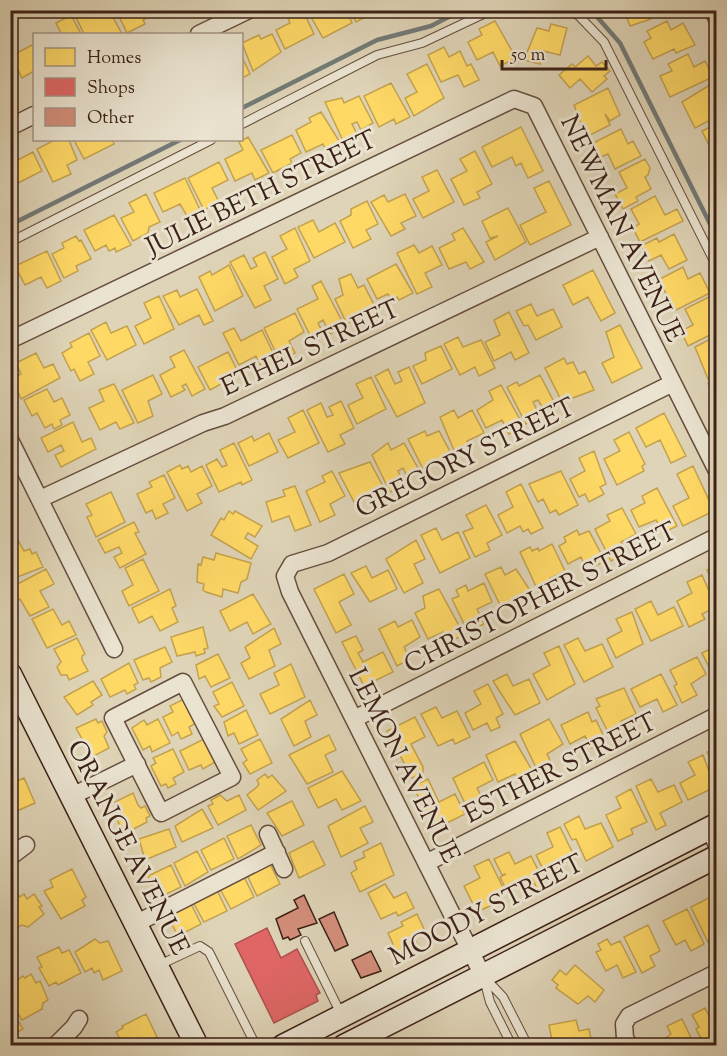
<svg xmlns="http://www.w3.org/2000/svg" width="727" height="1056" font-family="'Sorts Mill Goudy',serif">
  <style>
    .homes { fill: #ffd966; stroke: #c4a24e; stroke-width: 1.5 }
    .shops { fill: #e06666; stroke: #af514e; stroke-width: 1.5 }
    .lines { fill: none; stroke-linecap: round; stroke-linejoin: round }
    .stream { stroke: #737a78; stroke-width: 4.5 }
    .building { fill: #d38e7a; stroke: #3c2117; stroke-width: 1.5 }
    .lane-casing { stroke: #654e3f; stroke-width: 10 }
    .street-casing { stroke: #654e3f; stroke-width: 19 }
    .secondary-casing { stroke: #3c2117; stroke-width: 25 }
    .lane { stroke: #eae3d0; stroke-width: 8 }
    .street { stroke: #eae3d0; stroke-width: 16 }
    .secondary { stroke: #eae3d0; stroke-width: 22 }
    .labels { text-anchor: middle; stroke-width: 6; stroke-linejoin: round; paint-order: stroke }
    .street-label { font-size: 26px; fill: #3c2117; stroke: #eae3d0 }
  </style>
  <rect width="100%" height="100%" fill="#dfd4b7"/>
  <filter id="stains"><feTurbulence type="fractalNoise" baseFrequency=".00333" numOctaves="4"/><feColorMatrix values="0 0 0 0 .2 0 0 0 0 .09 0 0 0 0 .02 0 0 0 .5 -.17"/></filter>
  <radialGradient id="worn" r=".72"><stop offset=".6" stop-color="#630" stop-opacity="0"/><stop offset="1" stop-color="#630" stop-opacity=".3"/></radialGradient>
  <path class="homes" d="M10,10h16l1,2 -17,8z
    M85,10h10l2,6 12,-6 13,24h-38l-9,-19z
    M116,10h36l2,4 -11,6 2,4 -18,9z
    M307,10h39l6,13 -29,15z
    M350,10h29l-23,12z
    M624,10h24l3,9 -21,7z
    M303,11l11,23 -29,15 -9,-19 14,-7 -2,-5z
    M71,15l10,19h-23l3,-1 -5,-10z
    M495,21l21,37 -16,8 -7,-14 -16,8 -9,-18 14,-7 -3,-6z
    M667,21l4,9 12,-7 12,22 -19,8 -2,-4 -21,10 -9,-17 7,-4 -4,-7z
    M551,24l16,4 -7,27 -17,-4 -3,13 -16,-4 13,-32 12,3z
    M272,34l9,18 -28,19 -11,-28 17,-8 2,4z
    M34,44v27l-12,7 -11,-22z
    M444,47l5,10 11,-6 7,15 4,-2 8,16 -15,7 -6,-12 -17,7 -13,-27z
    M688,54l6,13 11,-6 8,16 -43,20 -10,-21 12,-5 -4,-7z
    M588,56l8,10 6,-4 8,9 -6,5 3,3 -15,13 -12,-13 -10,9 -11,-13 13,-11 3,3z
    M242,57l8,17 -8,4z
    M427,64l17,34 -30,18 -9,-18 12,-6 -10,-18z
    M391,83l19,34 -14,7 -2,-5 -15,8 -15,-31z
    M713,83l3,17 -6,3 6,14 -21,11 -13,-26z
    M608,88l12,27 -10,6 -5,-7 5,11 -24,12 -12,-32z
    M359,96l14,27 -12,7 -4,-8 -5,2 7,14 -14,7 -20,-43 17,-4 2,5z
    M321,112l20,32 -15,7 -3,-7 -17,8 -10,-22 15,-8 -2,-4z
    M716,124v35l-14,-28z
    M521,127l22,44 -15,7 -7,-15 -5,3 -4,-9 -20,10 -10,-20z
    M621,129l7,15 5,-3 8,15 -26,13 -7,-15 -12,5 -7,-14z
    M292,135l9,18 -11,6 2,4 -19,10 -12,-23z
    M248,137l21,36 -14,7 -3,-7 -17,8 -10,-22 18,-9 -4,-8z
    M50,140h19l8,20 -10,5 4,9 -18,8 -16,-33 14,-7z
    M74,140h38l2,4 -30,15z
    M475,151l17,33 -15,8 3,6 -16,7 -13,-26 16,-8 -7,-12z
    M33,152l9,19 -28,14 -4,-6v-21l6,-3 2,5z
    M645,159l5,9 -2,7 -3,2 6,12 -15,8 2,4 -15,8 -8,-15 12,-6 -8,-16z
    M219,162l9,18 -16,8 7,14 -15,8 -16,-32z
    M437,170l17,32 -31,16 -10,-19 16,-8 -7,-14z
    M185,178l15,32 -13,6 -7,-12 -17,8 -9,-19z
    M549,181l22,44 -41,20 -10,-20 26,-13 -12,-24z
    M146,194l14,28 -11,5 -1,6 -15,8 -12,-23 13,-6 -5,-9z
    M405,194l11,22 -15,7 4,6 -14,7 -20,-34 13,-7 4,7z
    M655,196l10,19 12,-6 6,12 -43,21 -7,-14 6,-4 -8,-15z
    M367,201l11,23 -12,6 5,9 -18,9 -13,-27 11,-6v-6z
    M508,208l18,34 -31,18 -9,-18 12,-6 -8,2 -8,-17z
    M114,215l17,30 -15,7 -1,-4 -6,3 -3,-6 -11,6 -11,-21z
    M313,220l6,12 16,-9 10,19 -31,16 -16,-31z
    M295,228l15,33 -16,8 4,8 -13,7 -13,-27 15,-8 -7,-13z
    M463,228l21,34 -14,7 -4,-7 -17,7 -10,-21 16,-8 -3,-6z
    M674,234l13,26 -18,9 -8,-14 -12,6 -8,-15 16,-8 2,4z
    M76,236l3,5 2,-1 10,19 -15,7 2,5 -14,7 -12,-24 12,-6 -2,-5z
    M414,245l5,8 13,-7 10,19 -17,8 7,14 -15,7 -20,-41z
    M47,251l14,30 -14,7 -6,-11 -16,8 -10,-19z
    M265,252l13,27 -14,7 7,14 -16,8 -25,-46 14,-7 7,14 6,-3 -4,-8z
    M396,264l17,29 -14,7 -2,-3 -6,3 -3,-6 -11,5 -10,-20z
    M229,265l14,31 -28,15 -16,-34 11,-6 2,4z
    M683,267l5,12 12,-6 10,20 -34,17 -18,-30z
    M593,270l22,43 -14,8 -13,-24 -15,8 -10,-20z
    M10,272l8,15 -8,3z
    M351,274l7,14 6,-3 10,20 -15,7 2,4 -14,8 -12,-25 8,-4 -4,-16z
    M321,281l24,46 -15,7 -7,-14 -5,3 4,8 -11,6 -14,-28 21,-10 -6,-13z
    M197,289l16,32 -9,4 -5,-10 -20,10 -16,-29 14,-6 3,7z
    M159,296l15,33 -30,15 -9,-18 16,-8 -7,-15z
    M711,296l5,11v25l-28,14 -7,-15 12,-6 -8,-16z
    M531,304l6,12 16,-7 9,18 -26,13 -8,-15 -4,1 -8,-15z
    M509,312l20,41 -14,7 -4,-8 -17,9 -9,-19 15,-7 -6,-15z
    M295,313l9,19 -15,9 6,12 -15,8 -16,-33z
    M106,322l5,11 16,-7 9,19 -29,15 -16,-30z
    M620,325l22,43 -30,15 -10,-20 12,-6 -8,-25z
    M234,328l7,13 21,-11 15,31 -15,7 -6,-12 -17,9 -16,-32z
    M89,333l11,23 -12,6 6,12 -14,7 -6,-12 -3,2 -9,-18 10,-6 -2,-4z
    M716,336v38l-8,5 -13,-32z
    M458,337l5,10 18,-7 14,28 -16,8 -4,-9 -15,8 -16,-31z
    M441,346l11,23 -30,15 -9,-18 13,-6 -1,-7z
    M184,350l21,39 -13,7 -6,-12 -4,2 3,4 -14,7 -11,-22 15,-8 -5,-10z
    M228,352l9,18 -10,6 -2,6 -15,8 -12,-23z
    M36,353l8,15 9,-4 7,14 -39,21 -6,-14 3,-2 -3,-6 6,-3 -5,-11z
    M564,358l3,6 6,-2 6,12 6,-3 9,19 -32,12 -17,-34z
    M409,367l16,36 -28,14 -22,-41 13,-7 7,15 7,-3 -4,-9z
    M153,375l9,19 -14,7 5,15 -15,7 -16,-33z
    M540,375l14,27 -11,6 -5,-8 -5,2 7,15 -14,7 -19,-37 10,-5 2,4z
    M371,377l15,32 -29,15 -9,-19 15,-7 -7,-14z
    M716,379v19l-8,-15z
    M114,384l20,39 -14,6 -4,-7 -16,8 -11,-22 15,-7 -5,-11z
    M501,385l23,42 -15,7 -7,-14 -16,8 -9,-18 16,-10 -4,-9z
    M47,389l7,13 8,-4 8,17 -10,5 2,5 -8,4 -2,-5 -7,4 -8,-15 -5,3 -8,-16z
    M341,401l13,27 -14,7 5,9 -17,8 -21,-42 14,-7 6,14 6,-2 -4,-8z
    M303,410l16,33 -31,15 -10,-18 17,-8 -7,-14z
    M454,410l4,8 14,-8 12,23 -17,8 4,7 -15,7 -16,-38z
    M664,413l22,43 -15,7 -11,-23 -14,7 -10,-19z
    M73,422l9,20 9,-4 5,11 -35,18 -6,-12 9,-4 -3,-6 -13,7 -7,-14z
    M425,431l2,5 12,-5 15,28 -13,7 -3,-5 -15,8 -15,-30z
    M629,432l16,32 -3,2 2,5 -27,14 -13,-26 16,-8 -6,-11z
    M269,433l9,19 -29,14 -11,-23 14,-7 2,5z
    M234,443l18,37 -10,5 -1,-3 -22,10 -13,-27 11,-6 5,8 5,-2 -7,-15z
    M388,443l3,7 13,-7 15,27 -12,6 -4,-8 -5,3 6,14 -14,7 -18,-37z
    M594,451l12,33 -6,3 4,7 -15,8 -4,-8 -6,3 -9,-18 15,-8 -6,-13z
    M370,462l16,30 -16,8 -5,-4 -11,6 -15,-29z
    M180,465l2,4 6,-3 3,6 11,-6 10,20 -15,8 5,9 -15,8 -20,-39z
    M693,466l21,45 -31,15 -10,-20 16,-8 -12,-24z
    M332,471l13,25 -15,8 5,11 -15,7 -14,-31 19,-9 -3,-6z
    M561,471l17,34 -19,10 -3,-5 -6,3 -7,-14 -5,3 -9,-18z
    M164,475l11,23 -12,6 5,9 -12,6 -4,-9 -6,3 -9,-19 15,-7 -3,-5z
    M521,484l22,44 -12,6 -3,-5 -5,3 -3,-6 -13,7 -9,-18 15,-8 -7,-15z
    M295,486l16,39 -16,6 -6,-15 -17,6 -6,-20 19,-6 -2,-6z
    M657,488l20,38 -14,7 -7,-13 -17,7 -8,-17 14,-7 -3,-7z
    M111,492l14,30 -29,15 -9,-20 5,-2 -6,-11z
    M486,505l16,30 -15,8 3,7 -15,7 -12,-25 10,-4 -7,-13z
    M622,508l14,26 -15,8 5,11 -15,8 -16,-32 15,-8 -3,-6z
    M229,511l4,3 2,-3 27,15 -7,11 -7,-4 -3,5 13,8 -7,13 -40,-24 10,-17 3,2z
    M10,520l7,12 -7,3z
    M134,522l5,10 -4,1 11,21 -26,14 -6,-11 8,-4 -3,-6 -14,6 -7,-13z
    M436,528l6,12 16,-8 12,26 -30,15 -19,-38z
    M577,530l2,5 10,-4 16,30 -14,7 -3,-8 -5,2 -2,-5 -13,7 -9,-18 7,-4 -2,-5z
    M18,540l6,11 6,-2 2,5 4,-2 7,15 -33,13v-36z
    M416,540l9,19 -11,5 9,19 -19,10 -18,-34z
    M552,544l13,27 -15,7 6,12 -15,7 -21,-45 10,-5 2,4 6,-3 1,3z
    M216,553l35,10 -4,16 -6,3 -3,11 -15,-4 -1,8 -16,-5 -3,-2 1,-6 -7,-2 1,-18 3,1 2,-8 11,3z
    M143,559l16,32 -30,15 -7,-15 11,-6 -8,-17z
    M366,566l6,12 16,-8 9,19 -27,13 -19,-29z
    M716,566v24l-9,-20z
    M501,567l4,8 11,-6 19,29 -15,7 -2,-5 -16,9 -17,-35z
    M46,569l8,15 -14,7 9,16 -19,9 -10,-17 -6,3 -4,-14z
    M344,574l10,20 -15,8 12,23 -15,8 -22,-44z
    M702,575l14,32 -14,7 3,5 -16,8 -12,-26 15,-8 -5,-11z
    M484,583l8,19 -15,7 7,15 -16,8 -16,-33 7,-3 -3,-6 10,-5 2,6z
    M170,589l6,17 -4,2 6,14 -18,9 -8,-15 -13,7 -7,-15z
    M439,589l25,46 -16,7 -5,-10 -15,7 -13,-26 10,-5 -2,-12z
    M253,594l18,30 -18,10 -6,-12 -17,9 -10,-20z
    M651,601l7,14 16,-8 9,19 -32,15 -16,-32z
    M53,609l9,16 7,-4 7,14 -29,13 -15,-29z
    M632,612l11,32 -27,14 -9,-19 15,-8 -6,-12z
    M412,620l8,17 -16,10 6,12 -13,7 -18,-37 16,-8 3,6z
    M203,627l5,21 -4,1 1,4 -9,3 -1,-4 -18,4 -6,-19z
    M274,628l7,16 -12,6 6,16 -26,13 -8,-16 9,-5 -5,-11z
    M356,636l7,14 -5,3 5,9 20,-10 10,20 -29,14 -22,-44z
    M77,638l8,16 -3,2v4l6,11 -19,9 -2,-5h-6l-4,-8 4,-5 -7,-13z
    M578,638l7,13 17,-7 11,23 -29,15 -20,-37z
    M559,646l16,38 -28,16 -14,-26 17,-9 -6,-12z
    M716,646v22l-5,3 -9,-18z
    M165,647l7,15 -12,6 1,9 -10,5 -2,-4 -6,2 -9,-20z
    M218,654l12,24 -19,9 -6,-11 -6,3 -3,-14z
    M697,657l9,17 -15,10 6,11 -15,8 -8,-17 3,-2 -7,-14z
    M129,663l9,20 -4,2 2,4 -9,5 -2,-4 -15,7 -9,-18z
    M291,664l14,33 -35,17 -10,-20 19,-9 -5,-12z
    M507,674l6,12 16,-7 11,24 -25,12 -22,-34z
    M661,674l16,31 -14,7 -6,-13 -17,8 -9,-18z
    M93,681l9,14 -11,7 2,3 -16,10 -13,-18z
    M232,682l12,24 -22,11 -8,-11 5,-2 -6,-12z
    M488,684l15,30 -7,4 4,9 -9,4 -4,-8 -14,7 -8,-17 16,-9 -7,-13z
    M624,688l12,26 -15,7 6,12 -15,7 -16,-32 4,-2 -4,-7z
    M184,699l12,24 -7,4 3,7 -11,5 -3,-7 -6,4 -9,-19 10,-5 -3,-6z
    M310,700l7,15 -12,6 6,16 -17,9 -13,-27z
    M436,707l6,11 15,-7 13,26 -15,7 -2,-5 -15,7 -17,-32z
    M246,710l12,25 -19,9 -5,-11 -6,3 -4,-14z
    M588,712l4,10 4,-2 10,21 -14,7 -7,-12 -15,8 -9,-19z
    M415,717l10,20 -14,7 12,23v6l-11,5 -25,-47z
    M96,719l2,4 4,-2 5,11 -3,4 5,12 -17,9 -16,-29z
    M158,719l12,24 -18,9 -2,-6 -7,4 -11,-22 12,-8 3,5z
    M549,719l14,25 -16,10 6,13 -14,7 -19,-40z
    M329,735l7,15 -11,5 8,17 -26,12 -18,-29z
    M204,739l11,23 -12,7 -2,-4 -12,5 -9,-19z
    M260,739l12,24 -22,11 -7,-11 4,-3 -6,-11z
    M515,741l21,36 -15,8 -6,-11 -17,8 -12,-27z
    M716,748v21l-9,-17z
    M173,749l11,23 -11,6 3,6 -8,4 -2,-4 -5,2 -10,-20 5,-3 -3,-5z
    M703,755l12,32 -27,13 -8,-17 15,-8 -7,-13z
    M484,762l9,18 -16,8 7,14 -16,8 -15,-32z
    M342,771l19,30 -19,9 -6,-11 -18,9 -10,-20z
    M14,774l3,7 7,-3 11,25 -25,11v-38z
    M265,774l3,4 4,-3 14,16 -28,19 -11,-15 10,-8 2,-3 -2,-4z
    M428,779l11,23 16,-8 10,20 -30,15 -22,-43z
    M651,779l7,13 16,-7 8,17 -22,11 6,12 -10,5 -20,-44z
    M631,789l16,33 -16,7 2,5 -15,7 -12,-26 15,-7 -5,-11z
    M133,793l5,12 3,3 4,-2 5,10 -4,2 1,4 -19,10 -2,-4 -4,2 -6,-13 4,-3 -5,-12z
    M220,795l7,6 12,-6 7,15 -28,15 -10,-19 5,-2 -2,-4z
    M292,801l12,24 -22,11 -15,-23z
    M365,806l8,16 -13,6 8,15 -27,14 -13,-31z
    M202,809l11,19 -31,14 -7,-16z
    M579,816l6,13 16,-6 12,24 -27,14 -10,-22 -4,1 -8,-16z
    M251,825l10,20 -23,14 -11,-23z
    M560,827l15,31 -30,15 -9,-18 17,-8 -6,-14z
    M169,829l7,18 -31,13 -6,-21z
    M224,838l10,21 -23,11 -10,-20z
    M313,841l12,24 -26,13 -10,-25z
    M381,843l13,32 -34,17 -9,-19 6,-4 -3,-7 11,-5 -2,-5z
    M197,851l11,21 -23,14 -11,-23z
    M509,852l6,12 16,-8 15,30 -8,4 -6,-11 -20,10 -1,-4 -6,2 -5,-10 6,-3 -4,1 -8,-16z
    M489,859l16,33 -15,8 2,5 -15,7 -13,-26 16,-8 -6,-12z
    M270,864l10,20 -23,12 -10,-21z
    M171,865l10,22 -23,11 -10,-22z
    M72,869l14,28 -4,3 3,6 -24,13 -17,-28 9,-4 -3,-7z
    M243,875l11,22 -23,12 -11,-20z
    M385,884l9,14 12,-6 8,16 -16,8 -2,-4 -15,7 -13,-26z
    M14,889l6,8 4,-3 3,5 7,-5 8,12 -3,1 5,7 -16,13 -6,-2 -7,3 -5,-6v-31z
    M217,890l10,21 -23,11 -11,-20z
    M715,895l1,43 -8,4 -17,-35z
    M190,902l11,22 -23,12 -11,-21z
    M687,909l17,35 -13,7 -6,-11 -9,5 -13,-24z
    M417,914l7,15 -11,6 7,15 -24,12 -8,-15 5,-3 -5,-11 15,-7 -2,-4z
    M648,925l12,26 -10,5 5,10 -13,7 -18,-36z
    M10,927l5,6 -4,2 4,6 -5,3z
    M95,939l5,4 8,-2 14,30 -19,9 -4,-10 -5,3 -2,-5 -7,4 -10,-20z
    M607,939l4,6 9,-4 16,31 -13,6 -6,-13 -11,6 -10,-19 5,-2 -3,-6z
    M59,947l3,6 7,-3 12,23 -23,12 -2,-3 -7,4 -10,-18 3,-1 -5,-10z
    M575,965l29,25 -9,12 -7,-6 -10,8 -22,-16 2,-3 -6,-5 8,-10 6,5z
    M31,974l5,9 4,-2 8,19 -5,3 -1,6 -20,11 -12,-19v-15l13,-10 2,2z
    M10,1007l13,22 -13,7z
    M705,1008l6,12h5v22l-6,4h-5l-9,-17 3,-2 -7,-12z
    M146,1014l11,23 -5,3 3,6h-31l-8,-14 7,-4 -1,-2z
    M682,1019l13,27h-30l-3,-5 9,-7 -4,-8z
    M576,1020l3,11 10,-2 3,15 -39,2 -4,-21z"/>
  <path class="shops" d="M267,928l14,30 16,-9 23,44 -4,2 2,6 -44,22 -39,-79z"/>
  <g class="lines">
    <path class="stream" d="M591,10l29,33 96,193
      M242,108l135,-68 54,-14 31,-16
      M10,225l170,-85"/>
  </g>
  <path class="building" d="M304,895l13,28 -19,6 3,6 -11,5 -2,-3 -5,2 -7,-20 22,-11 -4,-8z
    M334,912l14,33 -13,6 -16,-32z
    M371,951l10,20 -20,7 -9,-18z"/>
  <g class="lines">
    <g class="lane-casing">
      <path id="lane" d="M565,10l13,5 26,27 112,223
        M242,124l135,-69 45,-12 70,-33
        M10,242l201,-102
        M305,941l36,73
        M157,966l43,-20 9,6 47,94
        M483,976l20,21 25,49
        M484,979l6,23 22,44"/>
    </g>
    <g class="street-casing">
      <path id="street" d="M713,10l3,7
        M199,34l50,-24
        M10,127l24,-12
        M10,340l504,-241 20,7 182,363
        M10,440l104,209
        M40,499l163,-76 22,-7 375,-179
        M183,682l49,95 -71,36 -48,-95z
        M354,719l362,-182
        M72,796l65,-32
        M709,828l7,15
        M268,834l16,35
        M10,857l16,-12
        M426,863l290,-147
        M135,924l142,-72
        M483,976l-193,-384 -5,-16 7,-12 36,-11 343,-169
        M55,1046l19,-19 5,-8
        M630,1046l-5,-8 -1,-14 5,-8 87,-43"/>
    </g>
    <g class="secondary-casing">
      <path id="secondary" d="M10,674l187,372
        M283,1046l433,-221
        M344,1046l372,-189"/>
    </g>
    <use href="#lane" class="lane"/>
    <use href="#street" class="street"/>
    <use href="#secondary" class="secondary"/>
  </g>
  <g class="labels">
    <g class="street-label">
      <text transform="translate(261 192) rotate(-26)" y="9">JULIE BETH STREET</text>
      <text transform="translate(623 228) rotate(64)" y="9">NEWMAN AVENUE</text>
      <text transform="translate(310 347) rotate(-25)" y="9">ETHEL STREET</text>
      <text transform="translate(465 457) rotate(-26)" y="9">GREGORY STREET</text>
      <text transform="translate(540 597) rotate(-27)" y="9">CHRISTOPHER STREET</text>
      <text transform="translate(405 765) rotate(63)" y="9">LEMON AVENUE</text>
      <text transform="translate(560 767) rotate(-27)" y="9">ESTHER STREET</text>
      <text transform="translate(129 847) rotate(63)" y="9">ORANGE AVENUE</text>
      <text transform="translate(486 909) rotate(-27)" y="9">MOODY STREET</text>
    </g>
  </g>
  <rect width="727" height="1056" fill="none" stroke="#dfd4b7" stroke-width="36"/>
  <rect x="12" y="12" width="703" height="1032" fill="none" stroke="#3c2117" stroke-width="3"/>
  <rect x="18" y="18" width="691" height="1020" fill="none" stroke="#3c2117" stroke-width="1.5"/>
  <rect x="33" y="33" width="210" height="108" fill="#eae3d0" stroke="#a49586" stroke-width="1.5"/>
  <rect x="45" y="48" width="30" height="18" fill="#ffd966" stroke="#a49586" stroke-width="1.5"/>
  <text x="87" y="63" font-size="18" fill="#3c2117">Homes</text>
  <rect x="45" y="78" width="30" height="18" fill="#e06666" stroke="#a49586" stroke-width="1.5"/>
  <text x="87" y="93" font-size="18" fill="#3c2117">Shops</text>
  <rect x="45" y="108" width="30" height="18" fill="#d38e7a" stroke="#a49586" stroke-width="1.5"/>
  <text x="87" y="123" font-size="18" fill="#3c2117">Other</text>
  <path d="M502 60v9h104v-9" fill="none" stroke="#3c2117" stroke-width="3"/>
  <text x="511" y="60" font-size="18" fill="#3c2117" stroke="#eae3d0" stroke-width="4.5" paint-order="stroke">50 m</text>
  <rect width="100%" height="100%" filter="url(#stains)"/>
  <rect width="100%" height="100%" fill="url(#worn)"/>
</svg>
